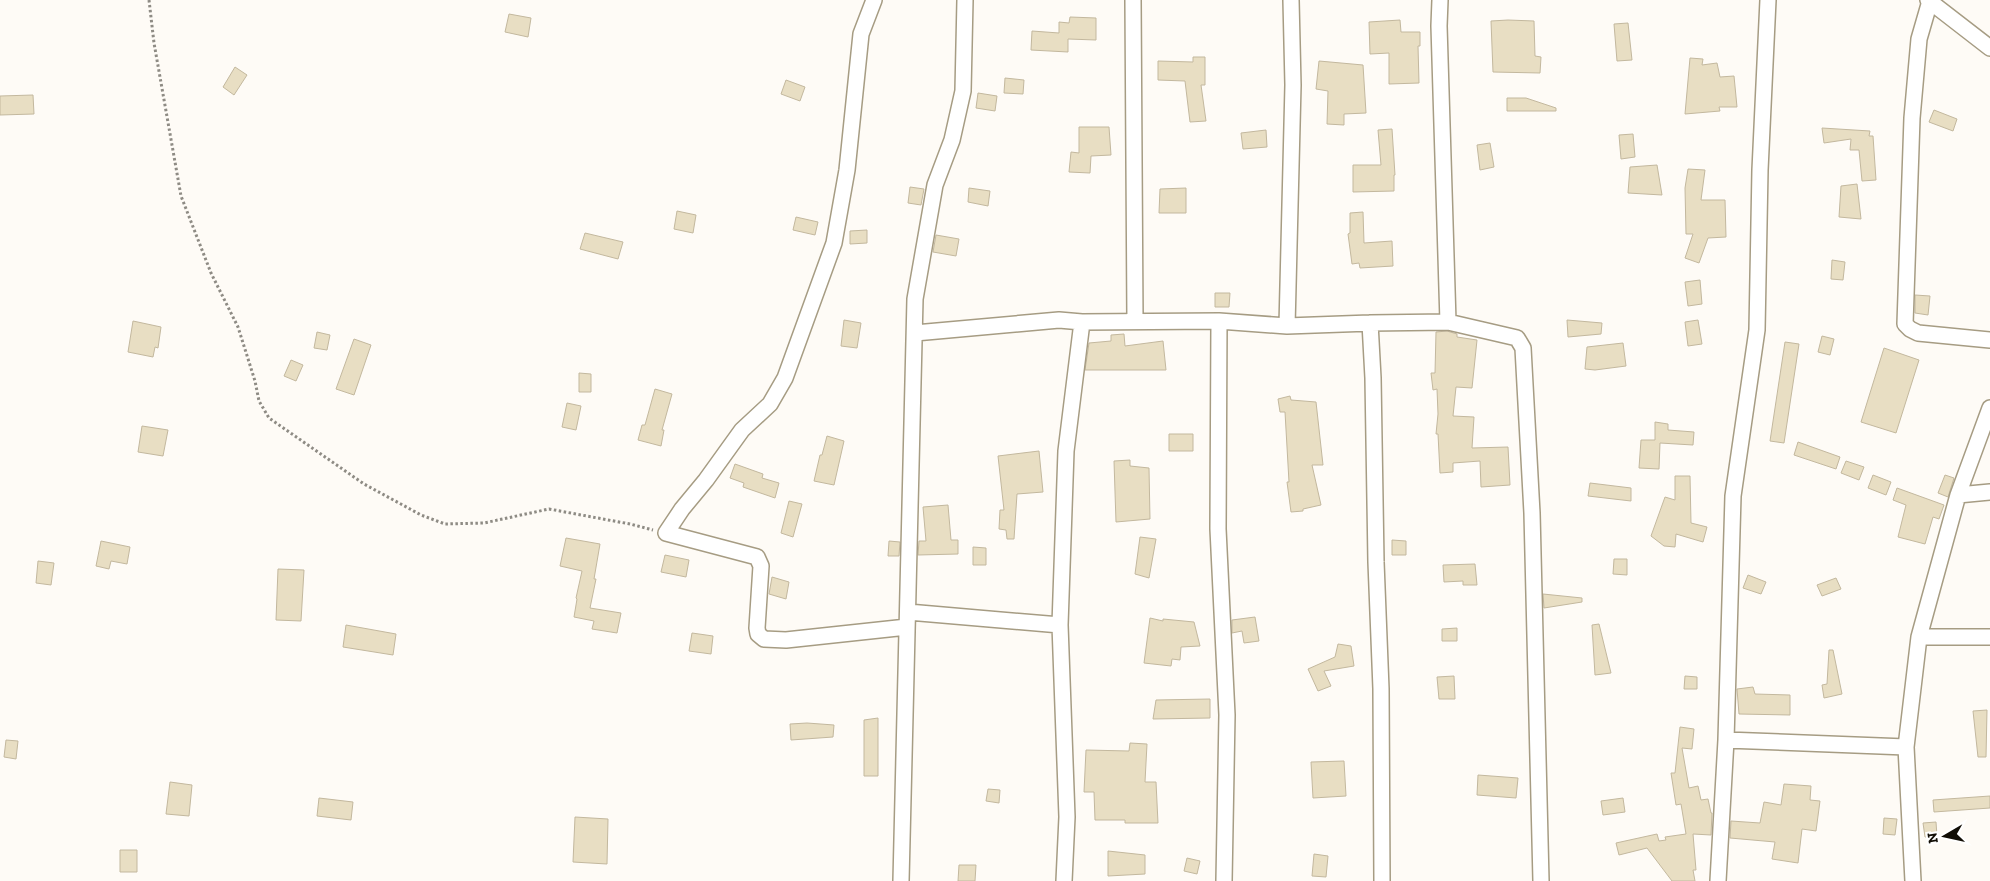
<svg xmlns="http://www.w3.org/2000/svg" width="1990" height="881" font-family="'Zilla Slab',serif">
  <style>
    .building { fill: #e8dec3; stroke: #c3b89e }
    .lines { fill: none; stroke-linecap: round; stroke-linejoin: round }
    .minor-casing { stroke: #a69c83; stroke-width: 18 }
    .path { stroke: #8e8b84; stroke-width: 3; stroke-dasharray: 2.5 2.5; stroke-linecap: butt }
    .minor { stroke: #fff; stroke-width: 15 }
  </style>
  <rect width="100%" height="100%" fill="#fefbf6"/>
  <path class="building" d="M509,14l22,4 -3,19 -23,-5z
    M1070,17l26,1v22l-28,-1v13l-37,-2 1,-19 27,2v-11l10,1z
    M1400,20l1,12h19v14h-2l1,37 -30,1v-31l-19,1 -1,-32z
    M1508,20l26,1 1,35 6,1 -1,16 -47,-1 -2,-51z
    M1628,23l4,37 -15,1 -3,-37z
    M1193,57h12v28h-4l5,36 -16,1 -5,-41 -27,-1v-19l35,1z
    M1690,58l13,1 -1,6 15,-2 3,14 14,-1 3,31h-18l1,4 -35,3z
    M1319,61l44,4 3,48 -22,1v11l-17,-1 1,-33 -12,-2z
    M235,67l12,8 -13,20 -11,-8z
    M1005,78l19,2 -1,14 -19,-1z
    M786,80l19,7 -5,14 -19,-7z
    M978,93l19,3 -2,15 -19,-3z
    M33,95l1,19 -34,1v-19z
    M1507,98h19l30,10v3h-49z
    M1934,110l23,9 -4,12 -24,-9z
    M1079,127h30l2,28 -20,1 -1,17 -21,-1 2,-20 8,1z
    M1822,128l48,3 -1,5h4l3,44 -14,1 -3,-31h-9l1,-11 -27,4z
    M1392,129l3,46h-1v16l-41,1v-27h28l-3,-35z
    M1266,130l1,17 -24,2 -2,-16z
    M1633,134l2,23 -14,2 -2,-24z
    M1490,143l4,24 -14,3 -3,-25z
    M1657,165l5,30 -34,-2 2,-26z
    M1688,169l17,1 -4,30h24l1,37 -18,1 -9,25 -14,-5 8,-24h-7l-1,-46z
    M1857,184l4,35 -22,-2 2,-31z
    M910,187l14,2 -3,16 -13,-2z
    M969,188l21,3 -2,15 -20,-4z
    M1186,188v25h-27l1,-24z
    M677,211l19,4 -3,18 -19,-4z
    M1363,212l1,31 28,-2 1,25 -33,2 -1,-5 -7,1 -4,-30 2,-1v-20z
    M796,217l22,5 -3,13 -22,-5z
    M867,230v13l-17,1v-13z
    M585,233l38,9 -5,17 -38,-10z
    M936,235l23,4 -3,17 -23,-4z
    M1832,260l13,2 -2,18 -12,-1z
    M1700,280l2,24 -14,2 -3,-24z
    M1215,293h15l-1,14h-14z
    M1915,295l15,1 -2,19 -13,-2z
    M844,320l17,3 -4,25 -16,-2z
    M1567,320l35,3 -1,11 -33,3z
    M1698,320l4,24 -14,2 -3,-24z
    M133,321l28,6 -3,21 -3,-1 -2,10 -25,-5z
    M1447,331l10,3v3l20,3 -5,48 -16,-1 -3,29 21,1 -2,31 36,-1 2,38 -29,2 -1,-26 -27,2v9l-13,1 -2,-39h-2l2,-20 -1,-25 -4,1 -2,-17h4l1,-41z
    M317,332l13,3 -3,15 -13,-2z
    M1124,334l1,12 38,-5 3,29h-81l4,-27 22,-2v-6z
    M1822,336l12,3 -4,16 -12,-3z
    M354,339l17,6 -17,50 -18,-6z
    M1785,342l14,2 -15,99 -14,-2z
    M1623,343l3,23 -31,4 -10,-1 2,-22z
    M1884,348l35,12 -23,73 -35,-11z
    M291,360l12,5 -7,16 -12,-5z
    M579,373l12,1v18h-12z
    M655,389l17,5 -10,36h2l-3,16 -23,-6 4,-15h3z
    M1290,396l1,4 25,2 7,63h-11l9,40 -18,4v2l-12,1 -4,-30h2l-4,-70h-5l-2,-13z
    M567,403l14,3 -5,24 -14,-3z
    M1655,422l13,2v6l26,2 -1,13 -33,-2 -1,26 -20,-1 2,-28h14z
    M142,426l26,4 -5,26 -25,-4z
    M1169,434h24v17h-24z
    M827,436l17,5 -10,44 -20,-4 6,-26h2z
    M1798,442l42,15 -4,12 -42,-14z
    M1039,451l4,41 -26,2 -3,45h-7l-1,-9 -7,-1 1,-19h4l-6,-54z
    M1130,460v6l19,2 1,51 -34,3 -2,-61z
    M1846,461l18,6 -5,13 -18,-7z
    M735,464l28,10 -1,4 17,5 -4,15 -32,-11 1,-4 -14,-5z
    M1873,475l18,7 -5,13 -18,-7z
    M1945,475l9,3 -6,19 -10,-4z
    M1675,476h15l1,47 16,4 -4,15 -27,-8 -1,13 -11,-1 -13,-10 14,-39 10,3z
    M1590,483l41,5v13l-43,-5z
    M1897,488l47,17 -5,14 -6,-2 -8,27 -27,-7 8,-32 -13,-5z
    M789,501l13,3 -9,33 -12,-4z
    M948,505l3,35h7v14l-40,1 1,-14h7l-3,-34z
    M1140,537l16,2 -7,39 -14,-4z
    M566,538l34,6 -6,35h2l-6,29 31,5 -4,20 -25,-4 2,-8 -20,-4 3,-18 -1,-1 6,-27 -22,-5z
    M1392,540l14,1v14h-14z
    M101,541l29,6 -3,17 -16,-3 -2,8 -13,-3z
    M889,541l11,1 -1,14h-11z
    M973,547l13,1v17h-13z
    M665,555l24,5 -3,17 -25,-5z
    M1614,559h13v16l-14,-1z
    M38,561l16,2 -3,22 -15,-2z
    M1475,564l2,21h-14v-4l-19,1 -1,-17z
    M278,569l26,1 -3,51 -25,-1z
    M1748,575l18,7 -5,12 -18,-6z
    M772,577l17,5 -3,17 -17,-5z
    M1836,578l5,11 -19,7 -5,-11z
    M1543,594l39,4v4l-38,6z
    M1255,617l4,24 -15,2 -2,-12 -10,2v-13z
    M1150,618l13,3v-2l31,3 6,24 -19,1 -1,13 -8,-1 -1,7 -27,-3z
    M1599,624l12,49 -16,2 -3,-50z
    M346,625l50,9 -3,21 -50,-8z
    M1457,628v13h-15v-12z
    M692,633l21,3 -2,18 -22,-3z
    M1338,644l13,2 3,20 -30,5 7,15 -13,5 -10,-22 27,-12z
    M1829,650h4l9,44 -18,4 -2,-13 5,-1z
    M1454,676l1,23h-16l-2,-22z
    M1685,676l12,1v12h-13z
    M1753,687l2,7 35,1v20l-51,-1 -2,-25z
    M1210,699v19l-57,1 3,-19z
    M1987,710l-1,47h-8l-5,-46z
    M878,718v58h-14v-56z
    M807,723l27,2 -1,12 -42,3 -1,-16z
    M1680,727l14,2 -2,20 -10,-1 7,40 9,-2 3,14 7,-1 3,14h1l-1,22 -18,-1 3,36h-3l2,11h-23l-25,-33 -28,7 -3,-12 41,-9 2,7 7,-1 -1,-3 21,-3 -5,-30 -5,1 -5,-32h4z
    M6,740l12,1 -2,18 -12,-2z
    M1130,743l17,1 -2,38h11l2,41h-33v-3h-30l-1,-28h-10l2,-42 43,1z
    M1344,761l2,35 -33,2 -2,-36z
    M1478,775l40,3 -2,20 -39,-3z
    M170,782l22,3 -3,31 -23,-2z
    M1784,784l27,2 -1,14 10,1 -4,30 -14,-2 -4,34 -26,-4 3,-17 -45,-4 1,-17 29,2 4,-21 17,3z
    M988,789l12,1 -1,13 -13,-2z
    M1990,796v12l-56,4 -1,-12z
    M319,798l34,4 -2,18 -34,-4z
    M1623,798l2,14 -22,3 -2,-14z
    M575,817l33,2 -1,45 -34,-2z
    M1884,818l13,1 -2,16 -12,-1z
    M1936,822l1,14 -12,1 -2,-14z
    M120,850h17v22h-17z
    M1108,851l37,4v19l-37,2z
    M1314,854l14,2 -2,21 -14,-1z
    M1187,858l13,3 -3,13 -13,-3z
    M959,865h17l-1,16h-17z"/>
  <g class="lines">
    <g class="minor-casing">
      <path id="minor" d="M874,0l-13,34 -14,136 -13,73 -49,135 -15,26 -28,26 -36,50 -24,29 -16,24 91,24 4,9 -4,62 1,6 6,5 22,1 121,-13
        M1133,0l2,321
        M1440,0l-1,26 9,296
        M1928,0l62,48
        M1930,1l-11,38 -7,79 -7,206 5,5 8,4 72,7
        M1219,321l-1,208 9,186 -3,166
        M1370,323l3,55 3,184 5,127 1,192
        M1287,326l6,-241 -2,-85
        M915,333l144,-13 23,2 137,-1 68,5 83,-3 78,-1 69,16 6,10 9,165 9,368
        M1958,495l32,-3
        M908,612l152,13
        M1919,637h71
        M1726,740l180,7
        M901,881l14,-582 20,-114 17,-45 11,-49 2,-91
        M1064,881l3,-64 -7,-192 6,-174 16,-129
        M1718,881l8,-141 7,-244 24,-166 3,-160 8,-170
        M1913,881l-7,-134 13,-110 39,-142 32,-87"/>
    </g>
    <path class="path" d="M149,0l5,43 27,153 30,77 27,54 17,54 4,20 10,17 95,66 57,31 24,9 39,-1 65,-14 81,15 23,6"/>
    <use href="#minor" class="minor"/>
  </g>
  <g transform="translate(1945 836) rotate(261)" stroke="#ffffff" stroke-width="4" paint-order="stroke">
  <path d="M0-4L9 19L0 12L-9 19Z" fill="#110d05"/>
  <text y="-8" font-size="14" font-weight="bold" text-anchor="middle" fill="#110d05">N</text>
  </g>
</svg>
